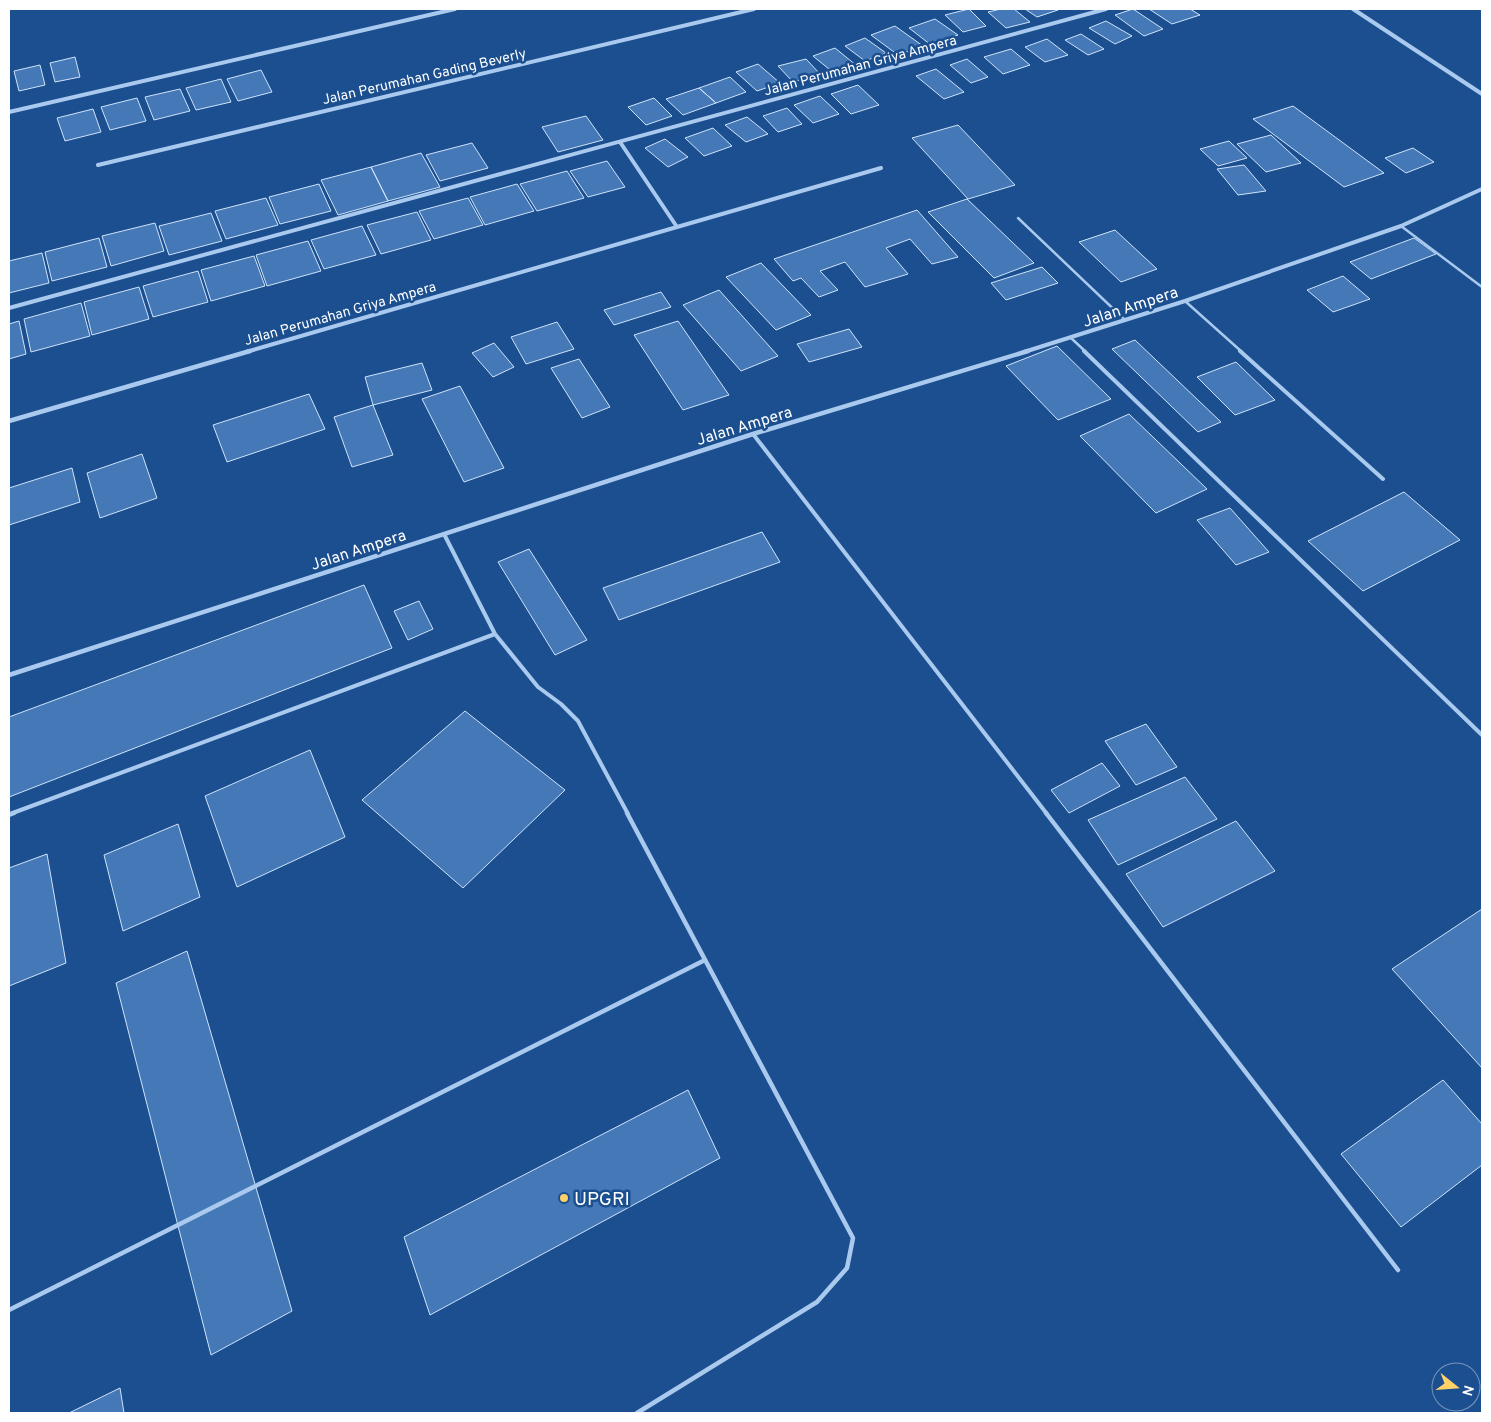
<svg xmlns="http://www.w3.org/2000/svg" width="1491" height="1422" font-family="Overpass,sans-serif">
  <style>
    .building { fill: #4478b7; stroke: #cfe3fa }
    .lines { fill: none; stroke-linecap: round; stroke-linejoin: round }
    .lane-far2 { stroke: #a9c9ee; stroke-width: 2.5 }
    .lane-far1 { stroke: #a9c9ee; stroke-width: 4 }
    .lane { stroke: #a9c9ee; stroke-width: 4.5 }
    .street-far1 { stroke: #a9c9ee; stroke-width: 4 }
    .street { stroke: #a9c9ee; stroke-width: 4.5 }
    .poi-dot { fill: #ffd166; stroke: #1b4f8f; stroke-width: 2 }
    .labels { text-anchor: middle; stroke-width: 5; stroke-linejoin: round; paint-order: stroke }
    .far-street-label { font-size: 14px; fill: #fff; stroke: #1b4f8f }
    .street-label { font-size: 16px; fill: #fff; stroke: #1b4f8f }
    .near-poi-label { font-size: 19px; fill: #fff; stroke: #1b4f8f; text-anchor: start }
  </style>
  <rect width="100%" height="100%" fill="#1b4f8f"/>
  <path class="building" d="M969,9l17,17 -23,6 -18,-17z
    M1001,9h13l16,13 -24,6 -18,-16z
    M1025,9h31l2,1 -21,7z
    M1133,9l30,20 -19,7 -29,-21z
    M1149,9h41l10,6 -28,9z
    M935,19l23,16 -27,10 -22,-17z
    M1106,21l26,15 -17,8 -26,-16z
    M895,26l28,20 -25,9 -27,-20z
    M1081,34l23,15 -16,6 -23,-15z
    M865,38l21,15 -21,8 -20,-15z
    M1047,39l21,16 -23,7 -20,-15z
    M835,48l22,18 -22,8 -22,-18z
    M1011,49l19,16 -27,9 -19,-17z
    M75,57l5,20 -25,5 -5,-19z
    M806,59l14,15 -27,8 -15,-16z
    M967,59l21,18 -17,6 -21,-18z
    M758,64l22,19 -23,8 -21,-19z
    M40,65l5,20 -26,6 -5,-20z
    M936,69l28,23 -20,7 -28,-23z
    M261,70l11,22 -34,9 -11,-22z
    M730,77l16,15 -30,11 -17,-15z
    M221,79l10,23 -35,8 -10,-22z
    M858,85l21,20 -28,9 -20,-20z
    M699,88l17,15 -33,12 -17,-16z
    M180,89l10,22 -36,9 -9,-23z
    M820,96l19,18 -26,9 -19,-18z
    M137,98l9,23 -36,9 -9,-23z
    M654,98l18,18 -26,9 -18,-18z
    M1293,106l91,67 -40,14 -91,-68z
    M787,108l15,16 -24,8 -15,-16z
    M93,109l8,23 -36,9 -8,-23z
    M586,116l17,24 -45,12 -16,-25z
    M747,117l21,17 -22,8 -21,-17z
    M958,125l57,60 -47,14 -56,-61z
    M713,128l19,18 -28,10 -19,-18z
    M1271,135l30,28 -35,9 -29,-28z
    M665,139l23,18 -20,10 -23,-19z
    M1229,141l18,17 -29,8 -18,-17z
    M472,143l16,25 -48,13 -14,-26z
    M1413,148l21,14 -28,11 -21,-15z
    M421,153l19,34 -52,14 -17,-34z
    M607,161l18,26 -37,10 -18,-26z
    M1244,165l22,26 -28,4 -21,-26z
    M371,167l17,34 -50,14 -17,-35z
    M567,171l17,27 -47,13 -17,-27z
    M319,184l12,27 -51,13 -11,-27z
    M517,184l17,27 -49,14 -15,-28z
    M266,198l12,27 -52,14 -11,-28z
    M468,198l15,27 -49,14 -15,-28z
    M967,199l67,64 -40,15 -66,-66z
    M917,210l41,47 -26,7 -22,-25 -24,9 22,26 -43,13 -20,-25 -25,9 18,19 -19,7 -18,-19 -8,3 -19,-22z
    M417,212l14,28 -50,14 -14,-29z
    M211,213l11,28 -53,14 -10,-29z
    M155,223l9,28 -53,15 -9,-30z
    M362,226l14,29 -52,14 -13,-29z
    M1115,230l42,39 -36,13 -42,-40z
    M99,238l8,29 -55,14 -7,-29z
    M1414,238l22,16 -65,25 -21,-17z
    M308,241l13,30 -54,15 -11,-31z
    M42,253l7,30 -40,10v-32z
    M254,256l11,30 -54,15 -10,-31z
    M761,263l50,52 -35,15 -50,-53z
    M1042,267l16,16 -52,17 -15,-17z
    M198,271l10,31 -55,15 -10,-31z
    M1343,276l27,23 -37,13 -26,-22z
    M139,287l10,32 -57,16 -8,-33z
    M719,290l59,66 -37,15 -58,-66z
    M661,292l10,15 -57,18 -10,-15z
    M81,303l9,33 -59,16 -7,-33z
    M19,321l7,33 -17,5v-35z
    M678,321l51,74 -46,15 -49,-75z
    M557,322l17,27 -48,15 -15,-27z
    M849,329l13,18 -53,15 -12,-18z
    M1135,340l86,82 -23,10 -86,-83z
    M494,343l20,24 -21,10 -21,-24z
    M1057,346l54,53 -53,21 -52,-54z
    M579,359l31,48 -28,11 -31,-50z
    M1236,362l39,38 -40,15 -38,-38z
    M422,363l10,27 -59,15 -8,-28z
    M460,386l44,82 -40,14 -42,-83z
    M309,394l16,35 -98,33 -14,-37z
    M373,405l20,50 -41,12 -18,-50z
    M1129,414l78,75 -51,24 -76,-77z
    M142,454l15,44 -57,20 -13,-45z
    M72,468l8,34 -71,23v-37z
    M1404,492l56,48 -97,51 -55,-50z
    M1230,508l39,44 -33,13 -39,-45z
    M762,532l18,30 -161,58 -16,-32z
    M529,549l58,91 -32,15 -57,-93z
    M364,585l28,63 -383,149v-80z
    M419,601l14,28 -25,11 -14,-29z
    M465,711l100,79 -102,98 -101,-88z
    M1146,724l31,43 -41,18 -31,-44z
    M310,750l35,87 -108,50 -32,-91z
    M1102,763l18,23 -51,27 -18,-23z
    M1185,777l32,42 -99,46 -30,-45z
    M1236,821l39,50 -112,56 -37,-53z
    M178,824l22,73 -77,34 -19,-76z
    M47,854l19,109 -57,23v-118z
    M1482,909v159l-90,-99z
    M187,951l105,360 -81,44 -95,-372z
    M1443,1080l39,44v41l-81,62 -60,-73z
    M688,1090l32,68 -290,157 -26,-78z
    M120,1388l4,25h-55z"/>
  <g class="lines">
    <path class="lane-far2" d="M1018,218l107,102
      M1401,226l81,61
      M1185,301l57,51
      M1071,338l15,14"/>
    <path class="lane-far1" d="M1084,351l398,384
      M1240,351l143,128
      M753,434l294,380
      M444,534l51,100 43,53 23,17 17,17 50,93
      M10,814l485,-180"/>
    <path class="lane" d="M627,813l226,425 -6,30 -30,34 -180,111
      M1046,813l352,457
      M9,815l5,-2
      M9,1310l696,-350"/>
    <path class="street-far1" d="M1353,9l129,85
      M9,112l446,-103
      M620,142l57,85 204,-59
      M98,165l656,-156
      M9,308l1097,-299
      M246,352l431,-125
      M1024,352l161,-51 216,-75 81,-37"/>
    <path class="street" d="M9,421l241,-70
      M9,675l744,-241 275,-83"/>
  </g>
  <circle class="poi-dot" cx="564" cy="1198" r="5"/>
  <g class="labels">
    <g class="far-street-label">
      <text transform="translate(860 65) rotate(-15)" y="5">Jalan Perumahan Griya Ampera</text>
      <text transform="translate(424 76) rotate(-13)" y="5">Jalan Perumahan Gading Beverly</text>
      <text transform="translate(340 313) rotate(-16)" y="5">Jalan Perumahan Griya Ampera</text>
    </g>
    <g class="street-label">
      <text transform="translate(1130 306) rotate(-18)" y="6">Jalan Ampera</text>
      <text transform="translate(744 425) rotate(-17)" y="6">Jalan Ampera</text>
      <text transform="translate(358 549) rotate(-18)" y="6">Jalan Ampera</text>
    </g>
    <g class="near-poi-label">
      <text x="574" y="1205">UPGRI</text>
    </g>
  </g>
  <rect width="1491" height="1422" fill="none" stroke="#ffffff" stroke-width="20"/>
  <g transform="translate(1456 1387) rotate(107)"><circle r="24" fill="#1b4f8f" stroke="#7695bc"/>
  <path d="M0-4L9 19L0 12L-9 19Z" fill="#ffd166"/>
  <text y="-8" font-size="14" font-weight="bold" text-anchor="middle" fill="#ffffff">N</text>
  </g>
</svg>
